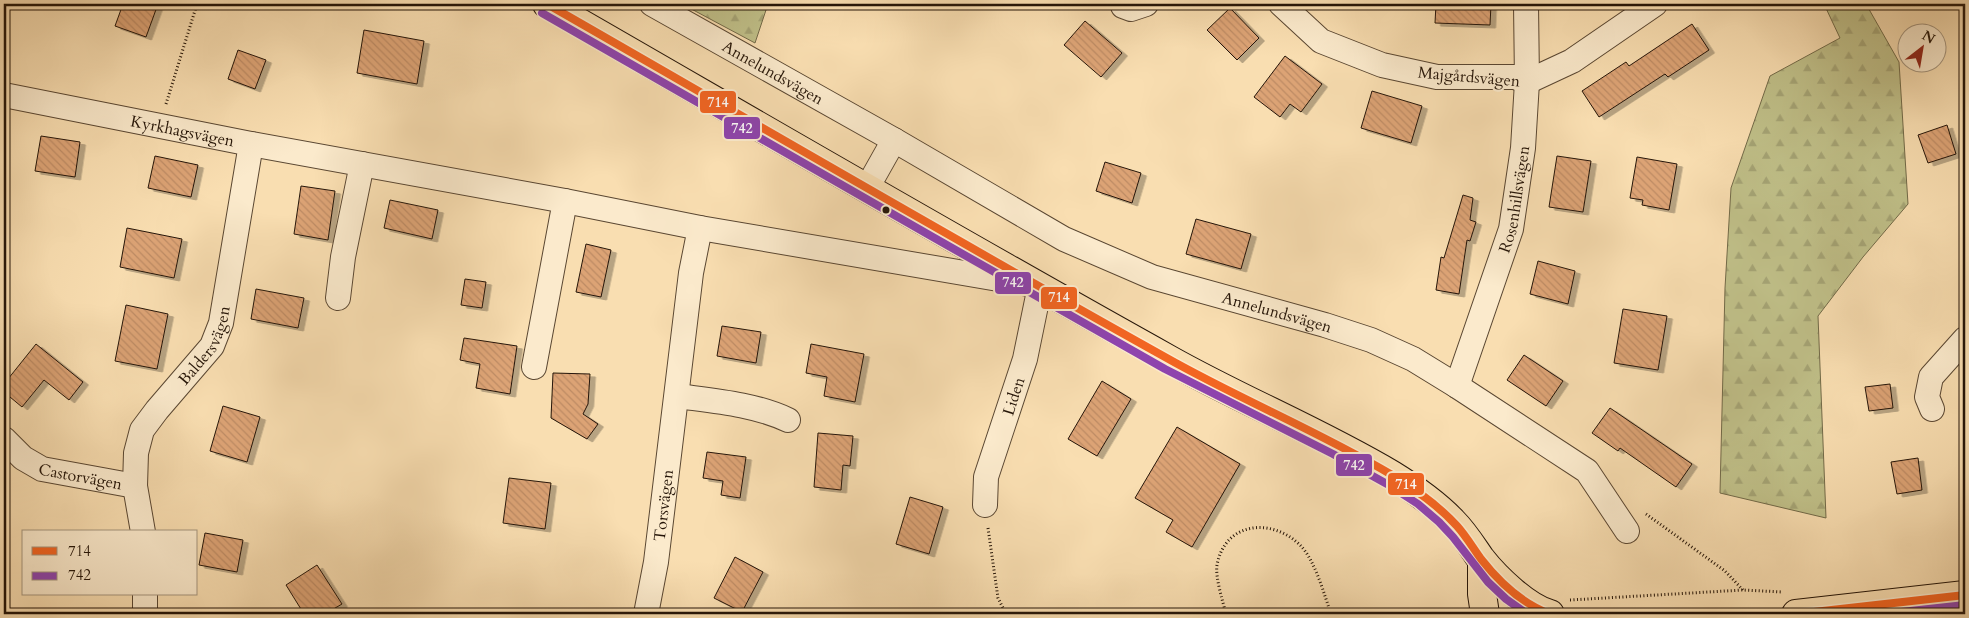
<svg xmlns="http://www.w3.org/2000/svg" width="1969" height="618" font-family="Cardo,serif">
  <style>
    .forest { fill: url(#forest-firs); stroke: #726a48 }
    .building { fill: url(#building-back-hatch); stroke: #251508; filter: url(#shadow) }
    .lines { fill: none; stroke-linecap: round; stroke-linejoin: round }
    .minor-casing { stroke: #5a4732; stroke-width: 26 }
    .major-casing { stroke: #251508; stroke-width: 30 }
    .path { stroke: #251508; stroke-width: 3; stroke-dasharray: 1 2.5; stroke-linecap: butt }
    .minor { stroke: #fbeacc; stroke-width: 24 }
    .major { stroke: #f9deb1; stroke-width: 28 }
    .bus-1-casing { stroke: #fbeacc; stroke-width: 11 }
    .bus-2-casing { stroke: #fbeacc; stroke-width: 11 }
    .bus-1 { stroke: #f26522; stroke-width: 8 }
    .bus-2 { stroke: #8e44ad; stroke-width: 8 }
    .bus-dot { fill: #251508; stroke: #fbeacc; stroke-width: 2 }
    .labels { text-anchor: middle; stroke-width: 4.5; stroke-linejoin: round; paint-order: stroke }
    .street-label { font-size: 16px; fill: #251508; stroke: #fbeacc }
    .line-badge { stroke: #fbeacc; stroke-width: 2 }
    .badge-label { font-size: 14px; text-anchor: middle; font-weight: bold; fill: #fff }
  </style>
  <defs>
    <pattern id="forest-firs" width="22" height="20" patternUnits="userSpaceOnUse" patternTransform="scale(1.25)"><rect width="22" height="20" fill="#c0c089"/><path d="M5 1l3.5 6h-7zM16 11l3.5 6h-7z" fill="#a5a475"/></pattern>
    <pattern id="building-back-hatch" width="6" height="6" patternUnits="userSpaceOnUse" patternTransform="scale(1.25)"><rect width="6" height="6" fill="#dca375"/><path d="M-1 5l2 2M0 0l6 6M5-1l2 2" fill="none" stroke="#bd8b64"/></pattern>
    <filter id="shadow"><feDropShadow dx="5.5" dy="3" stdDeviation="0" flood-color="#0004"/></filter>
  </defs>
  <rect width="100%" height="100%" fill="#f9deb1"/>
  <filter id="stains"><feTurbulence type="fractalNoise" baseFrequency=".004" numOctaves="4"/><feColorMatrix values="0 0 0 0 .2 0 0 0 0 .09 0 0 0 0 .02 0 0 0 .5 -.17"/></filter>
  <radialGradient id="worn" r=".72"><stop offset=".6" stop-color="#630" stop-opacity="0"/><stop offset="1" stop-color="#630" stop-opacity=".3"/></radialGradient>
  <path class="forest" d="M682,4h86l-13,39z
    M1824,4h42l33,58 9,142 -45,53 -45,59 8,202 -106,-25 5,-205 6,-100 39,-112 70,-38z"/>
  <path class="building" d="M123,4h35l-12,33 -31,-11z
    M1436,4h55l-1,21 -55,-2z
    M1230,8l29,30 -22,22 -30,-30z
    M1085,21l37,32 -21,24 -37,-32z
    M1692,24l17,26 -41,27 -3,-3 -66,43 -17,-26 44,-29 3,4z
    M364,30l60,11 -7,43 -60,-11z
    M238,50l28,10 -11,29 -27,-10z
    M1285,56l37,28 -21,28 -11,-8 -10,13 -26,-20z
    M1372,91l50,15 -11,37 -50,-15z
    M1947,125l9,29 -28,9 -10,-28z
    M41,136l39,6 -5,35 -40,-6z
    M155,156l43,9 -7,32 -43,-9z
    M1557,156l34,5 -8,51 -34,-5z
    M1637,157l40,7 -8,46 -27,-5 1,-5 -13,-2z
    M1105,162l36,11 -9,30 -36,-12z
    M301,186l34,5 -7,49 -34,-6z
    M1463,195l10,3 -3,22 6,2 -6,19 -3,-1 -8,54 -23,-4 5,-33 3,1z
    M390,200l48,10 -6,29 -48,-11z
    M1196,219l55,15 -10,35 -55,-15z
    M127,228l55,11 -8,39 -54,-11z
    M586,244l25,6 -10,47 -25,-5z
    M1538,261l37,10 -7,33 -38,-10z
    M465,279l21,3 -4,26 -21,-3z
    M256,289l48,9 -6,30 -47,-9z
    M126,305l42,9 -11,55 -42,-8z
    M1623,309l44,7 -9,54 -44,-7z
    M722,326l39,6 -5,31 -39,-7z
    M464,338l53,8 -7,48 -34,-6 4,-24 -20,-4z
    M36,344l47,38 -14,18 -25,-20 -22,27 -18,-15v-8z
    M811,344l53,10 -9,48 -31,-6 3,-19 -21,-4z
    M1524,355l39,26 -17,25 -39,-26z
    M553,373l37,1 -2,30 -5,10 15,10 -11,15 -36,-21z
    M1102,381l29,18 -34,57 -29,-17z
    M1890,384l3,24 -24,3 -4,-24z
    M223,406l37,11 -13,45 -37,-11z
    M1610,408l82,56 -16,23 -56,-39 -2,3 -26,-18z
    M1177,427l63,37 -48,83 -26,-15 7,-12 -38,-22z
    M818,433l35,3 -3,30 -7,-1 -2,25 -27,-3z
    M707,452l39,5 -6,41 -19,-3 2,-14 -20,-3z
    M1918,458l4,32 -25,4 -6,-32z
    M509,478l42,5 -6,46 -42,-6z
    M910,497l33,10 -14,47 -33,-10z
    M205,533l38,7 -6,32 -38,-7z
    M735,557l28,15 -21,40 -28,-14z
    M317,565l25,39 -17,10h-21l-18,-29z"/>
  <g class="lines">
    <g class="minor-casing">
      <g id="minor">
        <path id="s1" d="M652,4l242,136 170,99 88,38 173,48 46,15 42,19 44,27 130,85 40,60"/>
        <path d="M1281,4l40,37 61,24 55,12h78l12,5 45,-21 83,-57"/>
        <path d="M1123,6l8,3 15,-5"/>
        <path id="s2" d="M4,95l247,49 314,57 135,27 340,58 -15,73 -39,118 -1,28"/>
        <path d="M867,188l27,-48"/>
        <path d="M338,298l5,-41 19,-93"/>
        <path d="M534,367l31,-166"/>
        <path id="s3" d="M1457,386l54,-157 12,-81 4,-66 -1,-78"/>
        <path d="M678,396c37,5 76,8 110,24"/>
        <path d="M1932,409l-5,-12 4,-20 34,-38"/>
        <path id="s4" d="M4,439l19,19 19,11 93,17"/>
        <path id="s5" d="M143,532l-8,-46 1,-33 6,-23 15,-20 55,-64 9,-23 30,-179"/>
        <path d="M145,594v20"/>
        <path id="s6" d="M646,614l10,-52 35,-289 9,-45"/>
      </g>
    </g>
    <g class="major-casing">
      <path id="major" d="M547,4c207,119 414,240 623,356 73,41 150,72 222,115 21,13 43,28 61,47 11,11 19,24 28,37 15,19 46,49 69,55
        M1482,560v34l3,20
        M1796,614l169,-19"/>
    </g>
    <path class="path" d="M166,104l31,-100
      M1646,514l79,57 18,19
      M988,528l10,70 8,16
      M1570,600l173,-10 40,2
      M1226,614c-3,-12 -11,-37 -9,-49 8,-43 54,-48 83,-20 15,15 24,49 31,69
      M1405,614l24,-2 31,1"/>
    <use href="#minor" class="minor"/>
    <use href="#major" class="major"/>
    <g class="bus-1-casing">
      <path id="bus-1" d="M547,4c206,118 411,238 618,353 74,42 153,74 227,118 23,14 46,30 65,51 9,10 16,22 24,33 18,23 42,45 69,55
        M1796,614l169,-19"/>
    </g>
    <g class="bus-2-casing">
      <path id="bus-2" d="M542,13l389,223 234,133 168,85 54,30 31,20 21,18 14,15 35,45 18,17 21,15
        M1883,614l82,-9"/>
    </g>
    <use href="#bus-1" class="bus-1"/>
    <use href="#bus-2" class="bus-2"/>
  </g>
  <circle class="bus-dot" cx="886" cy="210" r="4.5"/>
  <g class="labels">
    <g class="street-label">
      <text dy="6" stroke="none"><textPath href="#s1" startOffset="139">Annelundsvägen</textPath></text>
      <text transform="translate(1469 76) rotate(5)" y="6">Majgårdsvägen</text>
      <text dy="6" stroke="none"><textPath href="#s2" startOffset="182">Kyrkhagsvägen</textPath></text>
      <text dy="6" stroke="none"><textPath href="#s3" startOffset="196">Rosenhillsvägen</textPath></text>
      <text dy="6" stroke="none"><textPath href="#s1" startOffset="700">Annelundsvägen</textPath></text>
      <text dy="6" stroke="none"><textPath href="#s5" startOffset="210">Baldersvägen</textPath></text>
      <text transform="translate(1013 396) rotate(-72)" y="6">Liden</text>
      <text dy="6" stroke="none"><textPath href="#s4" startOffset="88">Castorvägen</textPath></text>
      <text dy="6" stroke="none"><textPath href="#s6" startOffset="110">Torsvägen</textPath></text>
    </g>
  </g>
  <g class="line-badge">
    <rect x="699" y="90" width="38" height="24" rx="5" fill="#f26522"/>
    <rect x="723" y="116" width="38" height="24" rx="5" fill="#8e44ad"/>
    <rect x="994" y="271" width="38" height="24" rx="5" fill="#8e44ad"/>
    <rect x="1040" y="286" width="38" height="24" rx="5" fill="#f26522"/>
    <rect x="1335" y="453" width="38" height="24" rx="5" fill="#8e44ad"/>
    <rect x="1387" y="472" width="38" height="24" rx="5" fill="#f26522"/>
  </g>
  <g class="badge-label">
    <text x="718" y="107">714</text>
    <text x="742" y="133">742</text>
    <text x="1013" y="287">742</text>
    <text x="1059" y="302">714</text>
    <text x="1354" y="470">742</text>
    <text x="1406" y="489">714</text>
  </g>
  <rect width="1969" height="618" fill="none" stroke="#f9deb1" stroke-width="20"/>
  <rect x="5" y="5" width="1959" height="608" fill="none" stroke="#251508" stroke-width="2.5"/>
  <rect x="10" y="10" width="1949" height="598" fill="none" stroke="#251508"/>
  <rect x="22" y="530" width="175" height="65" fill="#fbeacc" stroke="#a5957e"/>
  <rect x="32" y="547" width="25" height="8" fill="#f26522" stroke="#a5957e"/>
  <text x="68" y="556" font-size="15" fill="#251508">714</text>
  <rect x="32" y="572" width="25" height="8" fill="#8e44ad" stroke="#a5957e"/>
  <text x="68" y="580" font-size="15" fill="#251508">742</text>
  <g transform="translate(1922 48) rotate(31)"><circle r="24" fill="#fbeacc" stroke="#a5957e"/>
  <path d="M0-4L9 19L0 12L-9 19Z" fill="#8f2418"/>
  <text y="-8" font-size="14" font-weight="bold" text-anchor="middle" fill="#251508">N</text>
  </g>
  <rect width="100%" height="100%" filter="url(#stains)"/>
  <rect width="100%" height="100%" fill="url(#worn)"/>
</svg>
